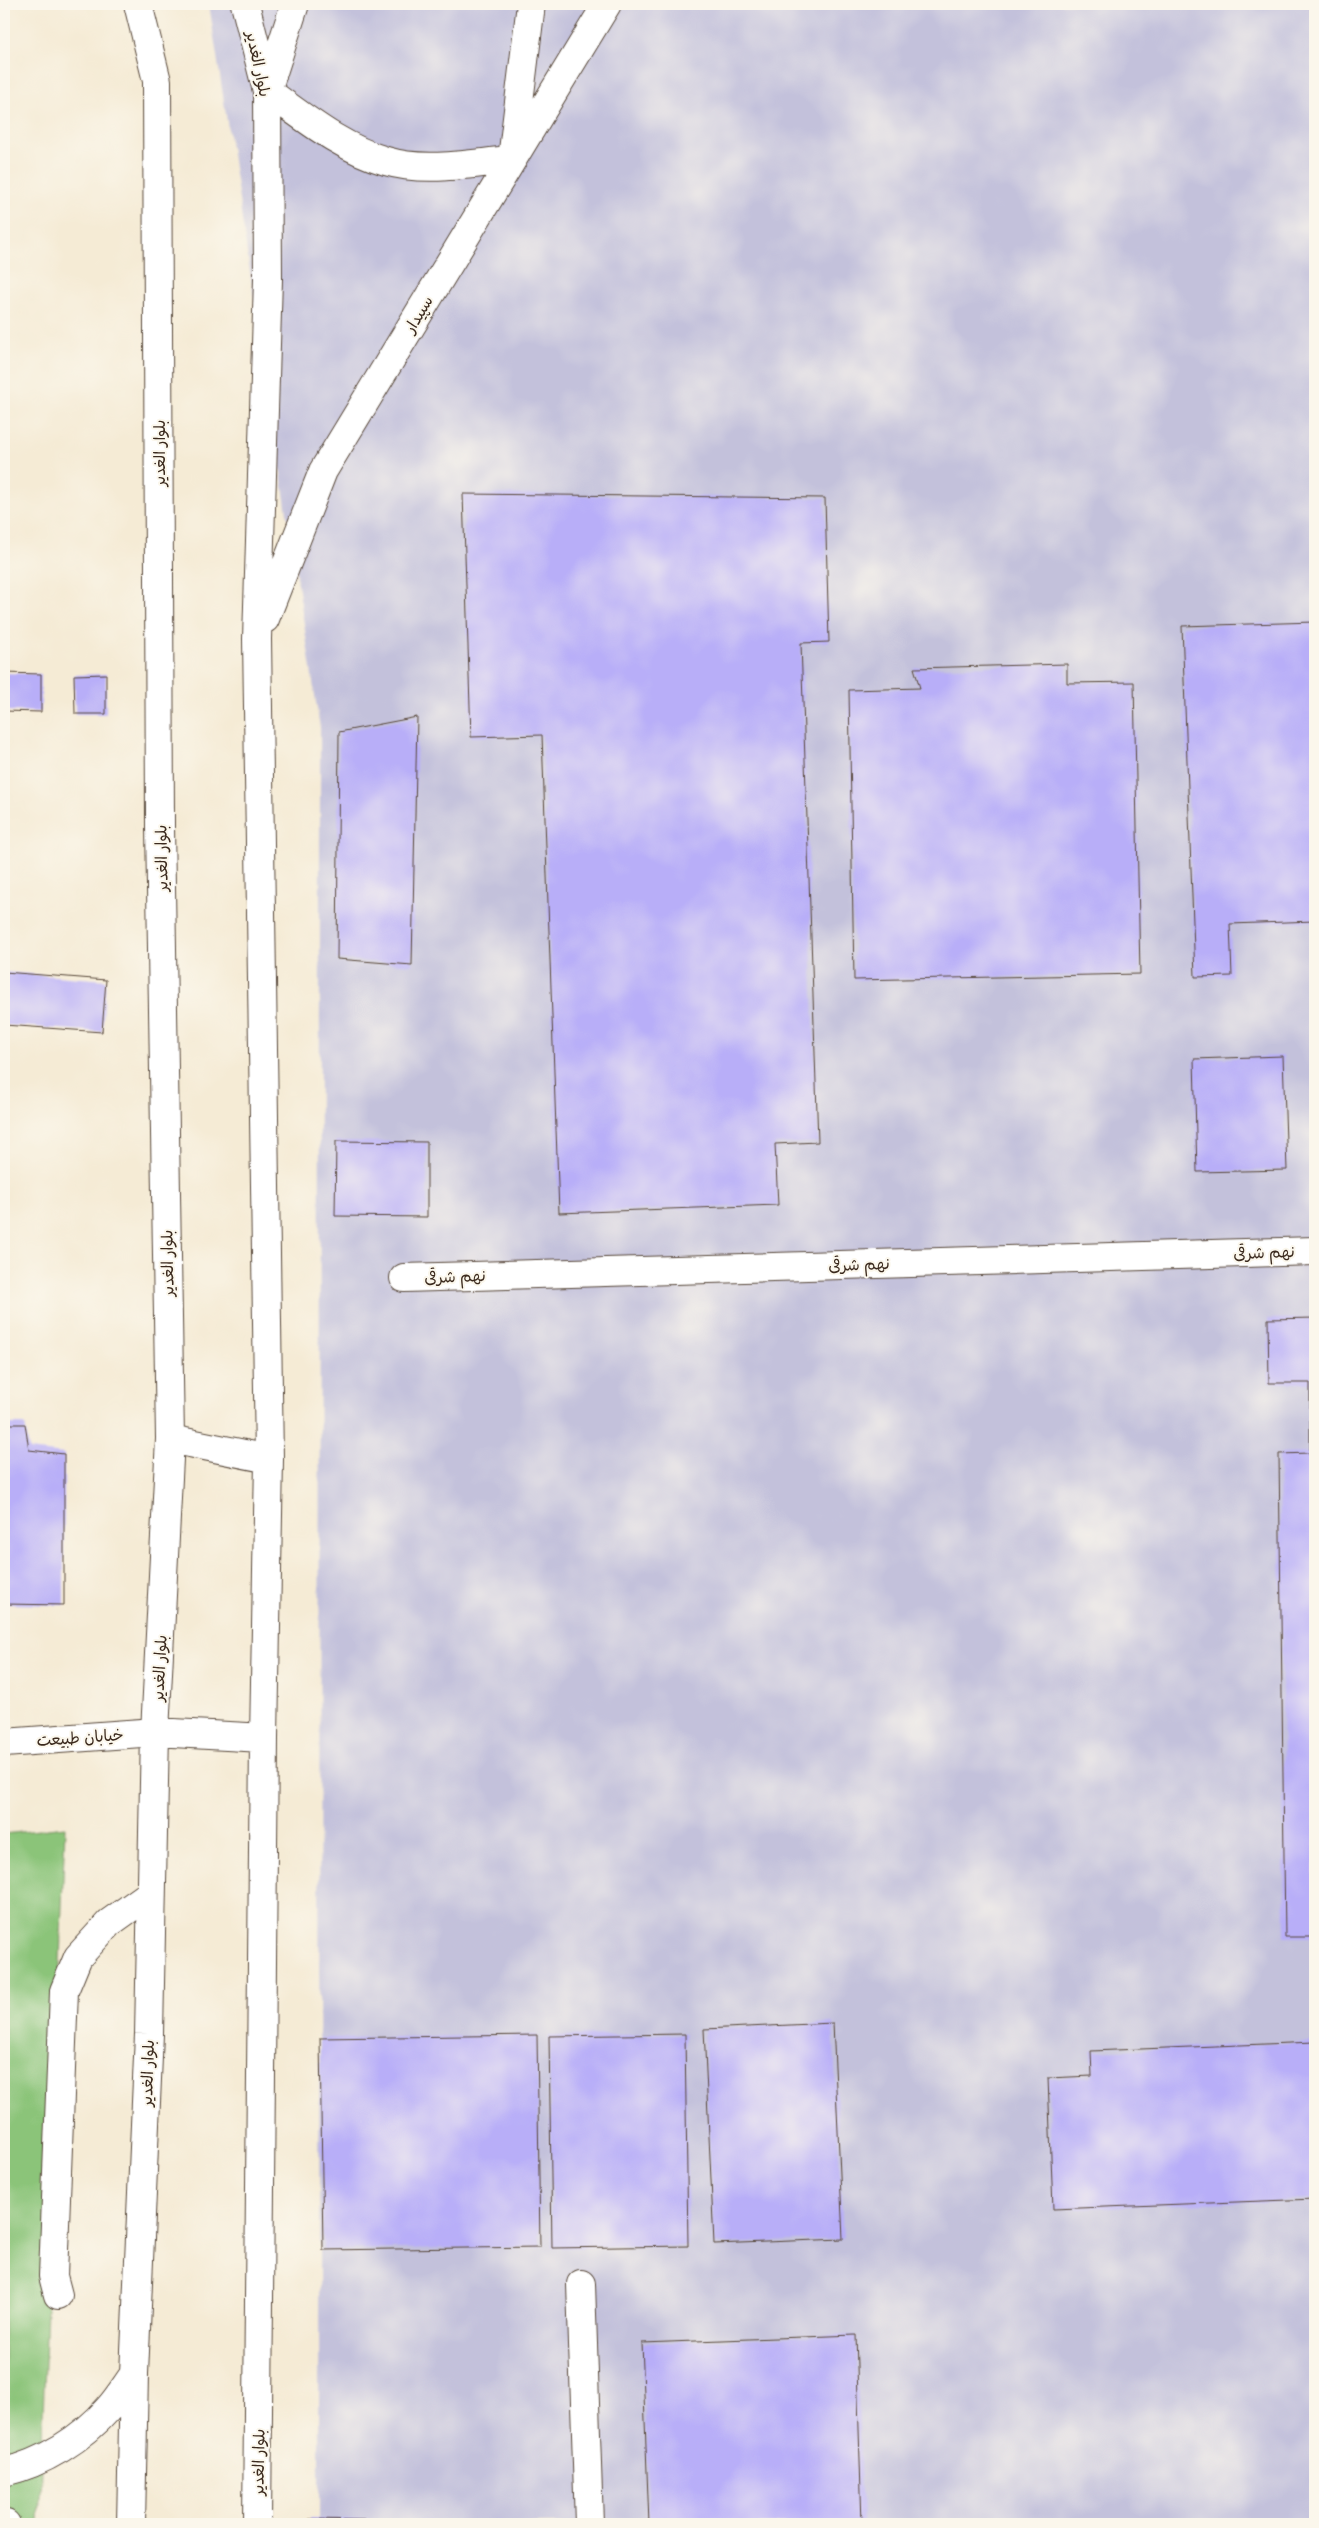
<svg xmlns="http://www.w3.org/2000/svg" width="1319" height="2528" font-family="Sriracha,'Playpen Sans Arabic',sans-serif">
  <style>
    .industrial { fill: #c3c1db }
    .green { fill: #8bc479; stroke: #63774c }
    .building { fill: #b8aef8 }
    .lines { fill: none; stroke-linecap: round; stroke-linejoin: round }
    .minor-casing { stroke: #574739; stroke-width: 30 }
    .minor { stroke: #fff; stroke-width: 28 }
    .labels { text-anchor: middle; stroke-width: 4; stroke-linejoin: round; paint-order: stroke }
    .street-label { font-size: 16px; fill: #3b2a1e; stroke: #fbf7ec }
  </style>
  <rect width="100%" height="100%" fill="#fbf7ec"/>
  <filter id="ink" filterUnits="userSpaceOnUse"><feTurbulence type="fractalNoise" baseFrequency=".02" numOctaves="2"/><feDisplacementMap in="SourceGraphic" scale="10" xChannelSelector="R" yChannelSelector="G"/><feConvolveMatrix kernelMatrix="1 2 1 2 8 2 1 2 1" color-interpolation-filters="sRGB"/></filter>
  <filter id="wash" filterUnits="userSpaceOnUse"><feTurbulence type="fractalNoise" baseFrequency=".0096" numOctaves="4" result="noise"/><feDisplacementMap in="SourceGraphic" scale="20" xChannelSelector="R" yChannelSelector="G"/><feGaussianBlur stdDeviation="1.12" result="paint"/><feColorMatrix in="noise" values="0 0 0 0 0 0 0 0 0 0 0 0 0 0 0 0 0 1.4 0 .05"/><feComposite in="paint" operator="in"/></filter>
  <g filter="url(#wash)">
    <rect width="100%" height="100%" fill="#f5ebd5"/>
    <path class="industrial" d="M209,4h1106v2520h-996l1,-1796z"/>
    <path class="green" d="M65,1827l-26,697h-35v-690z"/>
    <g id="blocks">
      <path class="building" d="M463,494l362,4 4,144 -28,1 17,499 -43,2 3,61 -219,8 -17,-478 -71,2z
        M1315,622v299l-85,3 2,52 -37,1 -13,-351z
        M1067,664v19l67,-1 6,292 -286,6 -5,-290 71,-2 -6,-20z
        M4,673l37,1v38l-37,-1z
        M106,674v40h-31l-1,-39z
        M417,717l-5,248 -75,-6 2,-227z
        M4,972l102,8 -4,52 -98,-7z
        M1283,1056l4,114 -90,2 -3,-113z
        M336,1141l91,1v75l-92,-1z
        M1315,1318v619h-30l-6,-483 31,-1v-70h-41l-1,-64z
        M4,1424h21l4,26 35,4v151l-60,-1z
        M833,2023l10,216 -129,5 -10,-215z
        M685,2034l3,212 -136,2 -3,-212z
        M537,2035l3,212 -217,3 -3,-212z
        M1315,2042v157l-262,10 -5,-131 44,-2 -1,-25z
        M856,2335l6,189h-213l-7,-181z
        M309,2519l193,3v2h-193z"/>
    </g>
  </g>
  <g filter="url(#ink)">
    <use href="#blocks" fill-opacity="0" stroke="#574739" stroke-width="1"/>
    <g class="lines">
      <g class="minor-casing">
        <path id="minor" d="M245,4l22,87 1,188 -11,360 12,820 -5,279 -7,786
          M295,4l-28,87c38,27 74,57 119,70 39,12 86,2 126,-1
          M513,151l18,-147
          M265,619l58,-148 284,-467
          M404,1278l911,-27
          M170,1439l99,20
          M4,1743l151,-11 109,6
          M581,2284l8,240
          M58,2295l-5,-19 11,-285 14,-34 31,-34 42,-30
          M4,2472c39,-9 78,-33 105,-64 9,-10 17,-23 25,-34
          M4,2524h2
          M131,2524l3,-150 15,-340 6,-302 15,-293 -10,-613 -3,-745 -19,-77"/>
      </g>
      <use href="#minor" class="minor"/>
    </g>
  </g>
  <g class="labels">
    <g class="street-label">
      <text transform="translate(259 64) rotate(78)" y="6">بلوار الغدیر</text>
      <text transform="translate(418 314) rotate(-59)" y="6">سپیدار</text>
      <text transform="translate(159 453) rotate(-90)" y="6">بلوار الغدیر</text>
      <text transform="translate(161 858) rotate(-91)" y="6">بلوار الغدیر</text>
      <text transform="translate(1264 1252) rotate(-2)" y="6">نهم شرقی</text>
      <text transform="translate(167 1263) rotate(-91)" y="6">بلوار الغدیر</text>
      <text transform="translate(859 1264) rotate(-2)" y="6">نهم شرقی</text>
      <text transform="translate(455 1276) rotate(-2)" y="6">نهم شرقی</text>
      <text transform="translate(159 1668) rotate(-87)" y="6">بلوار الغدیر</text>
      <text transform="translate(80 1737) rotate(-4)" y="6">خیابان طبیعت</text>
      <text transform="translate(147 2073) rotate(-88)" y="6">بلوار الغدیر</text>
      <text transform="translate(258 2462) rotate(-89)" y="6">بلوار الغدیر</text>
    </g>
  </g>
  <rect width="1319" height="2528" fill="none" stroke="#fbf7ec" stroke-width="20"/>
</svg>
